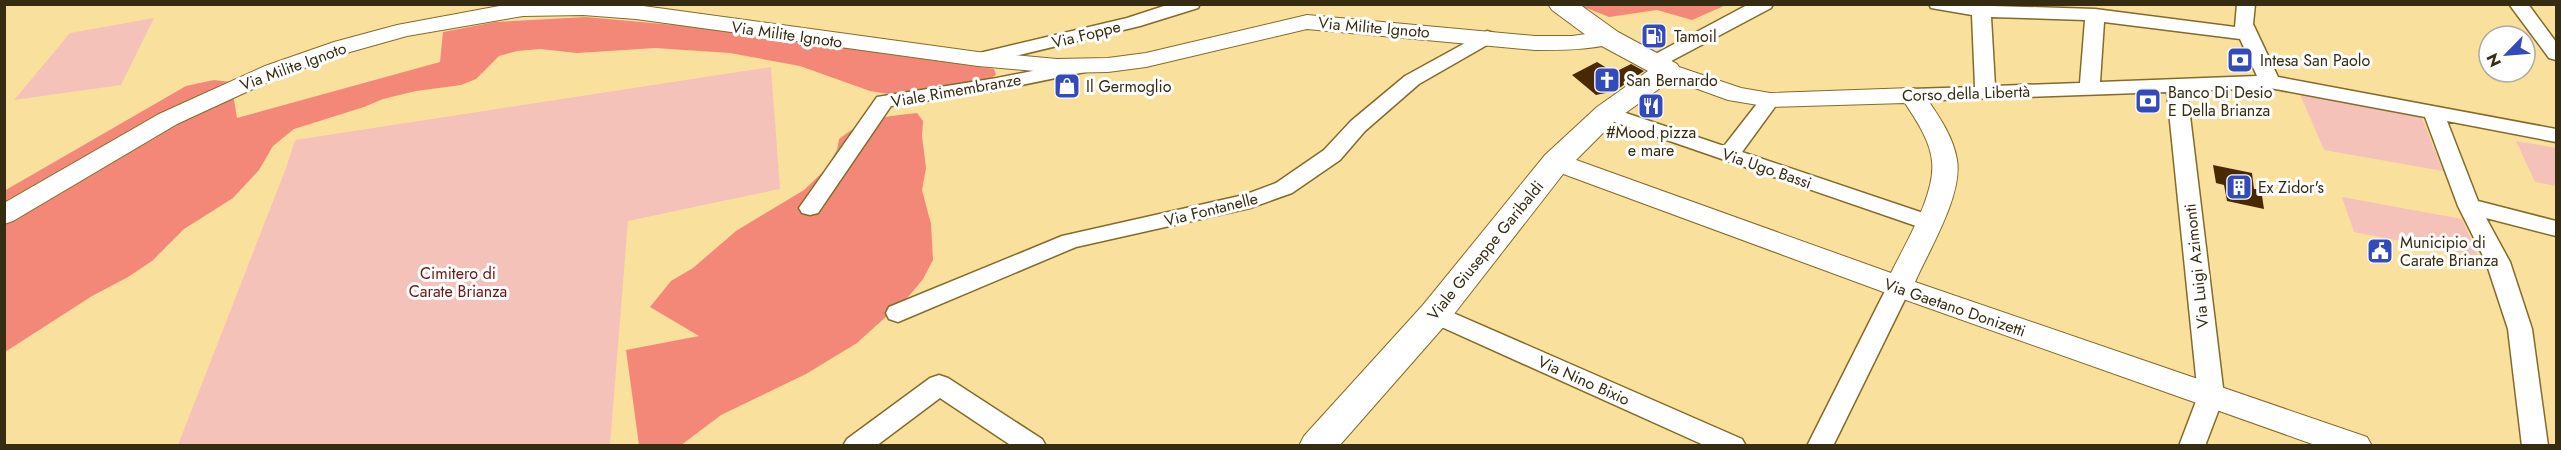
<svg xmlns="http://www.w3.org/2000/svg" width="2561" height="450" font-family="Jost,sans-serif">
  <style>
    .green { fill: #f5c2b9 }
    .forest { fill: #f48878 }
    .building { fill: #492a00 }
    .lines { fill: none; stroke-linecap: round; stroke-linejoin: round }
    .minor-casing { stroke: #836b2a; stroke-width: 3 }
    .tertiary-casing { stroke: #836b2a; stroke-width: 2 }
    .secondary-casing { stroke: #836b2a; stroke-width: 2 }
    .minor { fill: #fff; fill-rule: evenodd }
    .tertiary { fill: #fff; fill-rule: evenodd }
    .secondary { fill: #fff; fill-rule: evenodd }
    .labels { text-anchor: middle; stroke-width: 6; stroke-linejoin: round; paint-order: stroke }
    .street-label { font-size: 16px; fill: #362c11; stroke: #fff }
    .poi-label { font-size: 16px; fill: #362c11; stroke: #fff; text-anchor: start }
    .park-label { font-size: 16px; fill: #6a150e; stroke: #fff }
  </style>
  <rect width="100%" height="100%" fill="#fae09d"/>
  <path class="green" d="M154,18l-33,67 -107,15 56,-67z
    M771,67l9,122 -152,32 -18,224h-432l108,-277 9,-28z
    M2299,92l122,23 22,56 -119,-21z
    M2516,141l40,7v38l-21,-4z
    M2342,197l120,22 16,37 -124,-24z"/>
  <path class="forest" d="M1579,5h147l-34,15 -35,-10 -48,7z
    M586,17l110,10 298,42 2,6 -9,5 -92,15 -25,-4 -70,-25 -70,-13 -75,-5 -78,5 -37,-4 -23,2 -18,5 -23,23 -15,6 -45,6 -33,8 -19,8 -70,22 -21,17 -14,24 -26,28 -49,31 -32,32 -24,16 -36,19 -87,56 -1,-161 182,-105 28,-6 17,2 6,36 203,-56 3,-30 52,-10z
    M917,113l6,8 -1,15 4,32 -4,22 9,34 2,36 -10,19 -14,17 -52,47 -51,31 -85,41 -41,31 -41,-1 -13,-95 73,-14 -49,-29 21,-26 22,-13 43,-37 68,-41 22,-21 11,-19 2,-11c28,-22 44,-22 78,-26z"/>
  <path class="building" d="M1597,62l13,8 4,-2 3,3 14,-7 13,7 -29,20 -19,4 -24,-20z
    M2213,165l39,8 2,16h7l3,20 -37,-8 -3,-16 -8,-2z"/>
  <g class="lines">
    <g class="minor-casing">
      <path id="minor" d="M1170,4h30l-2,4 -58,18 -162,39 -7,-2 -3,-4 3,-4 156,-37z
        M1749,4h24l-2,4 -111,59h-14l-3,-4 3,-4z
        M1929,4l166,5 140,18 2,-23h18l-2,20 25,53 278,52v13l-109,-21 31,80 78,20v15l-70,-18 24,44 22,67 16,117h-26l-14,-117 -22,-67 -28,-56 -33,-89 -155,-29 -83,3 37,305 -19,50h-26l19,-50 -31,-304 -255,9 -7,-2 -3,-4 3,-4 7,-2 63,-2 -3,-72 -41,-7zM1991,17l94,3 -5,63 -85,3zM2104,22l136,17 17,37 -157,6z
        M2509,4h19l28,38v18l-7,-2z
        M1487,31l7,2 3,4 -3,4 -75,43 -54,47 -25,29 -48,33 -42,15 -174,39 -178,75 -9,-3 -3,-6 3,-6 173,-71 182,-41 32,-12 48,-33 27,-29 54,-45z
        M1083,61l7,2 3,4 -3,4 -93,19 -106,16 -73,107 -8,2 -8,-2 -3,-5 78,-111 120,-19z
        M1770,94l7,2 3,4 -38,52 193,65 3,5 -3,5 -8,2 -8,-2 -319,-110 -3,-4 3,-4 7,-2 7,2 110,37 39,-50z
        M1899,279l8,2 4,6 -78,159h-26l80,-159 4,-6z
        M1435,305l307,134 4,7h-40l-280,-126 -3,-6 3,-6z
        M939,375l9,3 94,61 4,7h-34l-72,-48 -64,48h-33l4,-7 83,-61z"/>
    </g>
    <g class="tertiary-casing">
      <path id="tertiary" d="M510,4l126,1 342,47 79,7 51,-1 38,-5 161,-38 228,21h37l36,-5 8,2 4,5 -4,5c-27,7 -54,7 -81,7l-228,-21 -161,38 -38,5 -51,1 -79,-7 -342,-47 -53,-4 -60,1 -116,20 -57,16 -69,24 -104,48 -164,97 -9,3v-21l155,-89 106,-48 69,-24 63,-17z
        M1667,63l74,25 29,5 142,-5 9,2c14,21 32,44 36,70 6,35 -28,90 -42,122l452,155 5,9h-54l-429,-152 -342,-126 -4,-6 4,-6 9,-2 9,2 326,117c14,-29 45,-79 41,-112 -2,-21 -16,-41 -27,-58l-135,4 -42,-7 -69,-25 -4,-5 4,-5z"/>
    </g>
    <g class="secondary-casing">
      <path id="secondary" d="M1548,4h31l39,28 59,32 4,6 -4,6 -60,43 -50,50 -120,154 -108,123h-40l5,-10 119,-131 122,-150 52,-48 51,-36 -50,-27 -46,-34z"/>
    </g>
    <use href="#minor" class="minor"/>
    <use href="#tertiary" class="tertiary"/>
    <use href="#secondary" class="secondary"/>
  </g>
  <defs>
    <g id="fuel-square" transform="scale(1.35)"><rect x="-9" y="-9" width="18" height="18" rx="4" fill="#334abb" stroke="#fff"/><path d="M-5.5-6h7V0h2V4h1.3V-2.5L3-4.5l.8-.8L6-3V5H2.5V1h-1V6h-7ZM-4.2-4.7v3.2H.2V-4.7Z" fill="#fff"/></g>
    <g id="bank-square" transform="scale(1.35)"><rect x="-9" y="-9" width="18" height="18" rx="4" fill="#334abb" stroke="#fff"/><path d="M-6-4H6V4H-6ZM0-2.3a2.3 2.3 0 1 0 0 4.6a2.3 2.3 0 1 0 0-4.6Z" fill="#fff"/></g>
    <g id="church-square" transform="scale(1.35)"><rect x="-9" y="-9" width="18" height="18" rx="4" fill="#334abb" stroke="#fff"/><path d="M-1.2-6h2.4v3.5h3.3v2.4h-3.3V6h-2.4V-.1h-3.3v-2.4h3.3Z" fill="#fff"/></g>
    <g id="shop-square" transform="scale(1.35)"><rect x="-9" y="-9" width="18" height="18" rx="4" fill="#334abb" stroke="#fff"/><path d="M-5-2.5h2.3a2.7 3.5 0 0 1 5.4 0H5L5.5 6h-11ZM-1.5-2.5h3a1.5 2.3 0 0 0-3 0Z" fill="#fff"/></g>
    <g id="restaurant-square" transform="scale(1.35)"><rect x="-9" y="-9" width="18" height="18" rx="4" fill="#334abb" stroke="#fff"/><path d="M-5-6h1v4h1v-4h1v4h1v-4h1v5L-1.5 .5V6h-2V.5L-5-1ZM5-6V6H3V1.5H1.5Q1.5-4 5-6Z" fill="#fff"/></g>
    <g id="building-square" transform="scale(1.35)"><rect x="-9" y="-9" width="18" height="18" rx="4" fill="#334abb" stroke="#fff"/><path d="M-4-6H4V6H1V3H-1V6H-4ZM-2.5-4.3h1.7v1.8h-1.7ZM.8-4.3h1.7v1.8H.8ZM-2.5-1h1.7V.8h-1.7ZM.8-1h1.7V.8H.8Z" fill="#fff"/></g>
    <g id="civic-square" transform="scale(1.35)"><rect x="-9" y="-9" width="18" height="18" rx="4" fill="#334abb" stroke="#fff"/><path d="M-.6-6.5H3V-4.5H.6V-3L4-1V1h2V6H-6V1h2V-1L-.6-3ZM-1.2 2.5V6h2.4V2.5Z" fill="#fff"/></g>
  </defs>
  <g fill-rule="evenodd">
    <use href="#fuel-square" x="1654" y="36"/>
    <use href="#bank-square" x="2240" y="60"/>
    <use href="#church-square" x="1607" y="80"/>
    <use href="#shop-square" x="1067" y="86"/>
    <use href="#bank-square" x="2148" y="101"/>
    <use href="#restaurant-square" x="1651" y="106"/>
    <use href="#building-square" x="2239" y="187"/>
    <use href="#civic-square" x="2380" y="251"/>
  </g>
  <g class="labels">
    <g class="street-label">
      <text transform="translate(1374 27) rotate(5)" y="6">Via Milite Ignoto</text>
      <text transform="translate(787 34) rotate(8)" y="6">Via Milite Ignoto</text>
      <text transform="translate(1086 34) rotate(-14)" y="6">Via Foppe</text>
      <text transform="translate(293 66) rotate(-20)" y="6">Via Milite Ignoto</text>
      <text transform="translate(956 90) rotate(-10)" y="6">Viale Rimembranze</text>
      <text transform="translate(1966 93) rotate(-2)" y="6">Corso della Libertà</text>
      <text transform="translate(1767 168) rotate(19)" y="6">Via Ugo Bassi</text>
      <text transform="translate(1211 209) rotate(-14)" y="6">Via Fontanelle</text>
      <text transform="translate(1485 250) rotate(-51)" y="6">Viale Giuseppe Garibaldi</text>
      <text transform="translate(2196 266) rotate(-96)" y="6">Via Luigi Azimonti</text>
      <text transform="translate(1955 307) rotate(19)" y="6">Via Gaetano Donizetti</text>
      <text transform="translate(1584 380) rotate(24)" y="6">Via Nino Bixio</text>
    </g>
    <g class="poi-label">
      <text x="1674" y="42">Tamoil</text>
      <text x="2260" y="66">Intesa San Paolo</text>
      <text x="1626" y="86">San Bernardo</text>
      <text x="1086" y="92">Il Germoglio</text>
      <text x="2168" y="98">Banco Di Desio<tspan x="2168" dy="18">E Della Brianza</tspan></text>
      <text x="1651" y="138" text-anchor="middle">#Mood pizza<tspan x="1651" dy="18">e mare</tspan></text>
      <text x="2258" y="193">Ex Zidor's</text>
      <text x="2400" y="248">Municipio di<tspan x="2400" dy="18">Carate Brianza</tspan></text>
    </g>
    <g class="park-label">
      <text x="458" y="279">Cimitero di<tspan x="458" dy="18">Carate Brianza</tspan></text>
    </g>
  </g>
  <rect width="2561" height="450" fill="none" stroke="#362c11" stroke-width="12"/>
  <g transform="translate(2507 54) rotate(245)"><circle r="28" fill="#ffffff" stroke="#afaba0" stroke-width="1.5"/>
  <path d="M0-4.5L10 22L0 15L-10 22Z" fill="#334abb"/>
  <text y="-9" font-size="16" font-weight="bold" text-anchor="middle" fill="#362c11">N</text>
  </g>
</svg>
